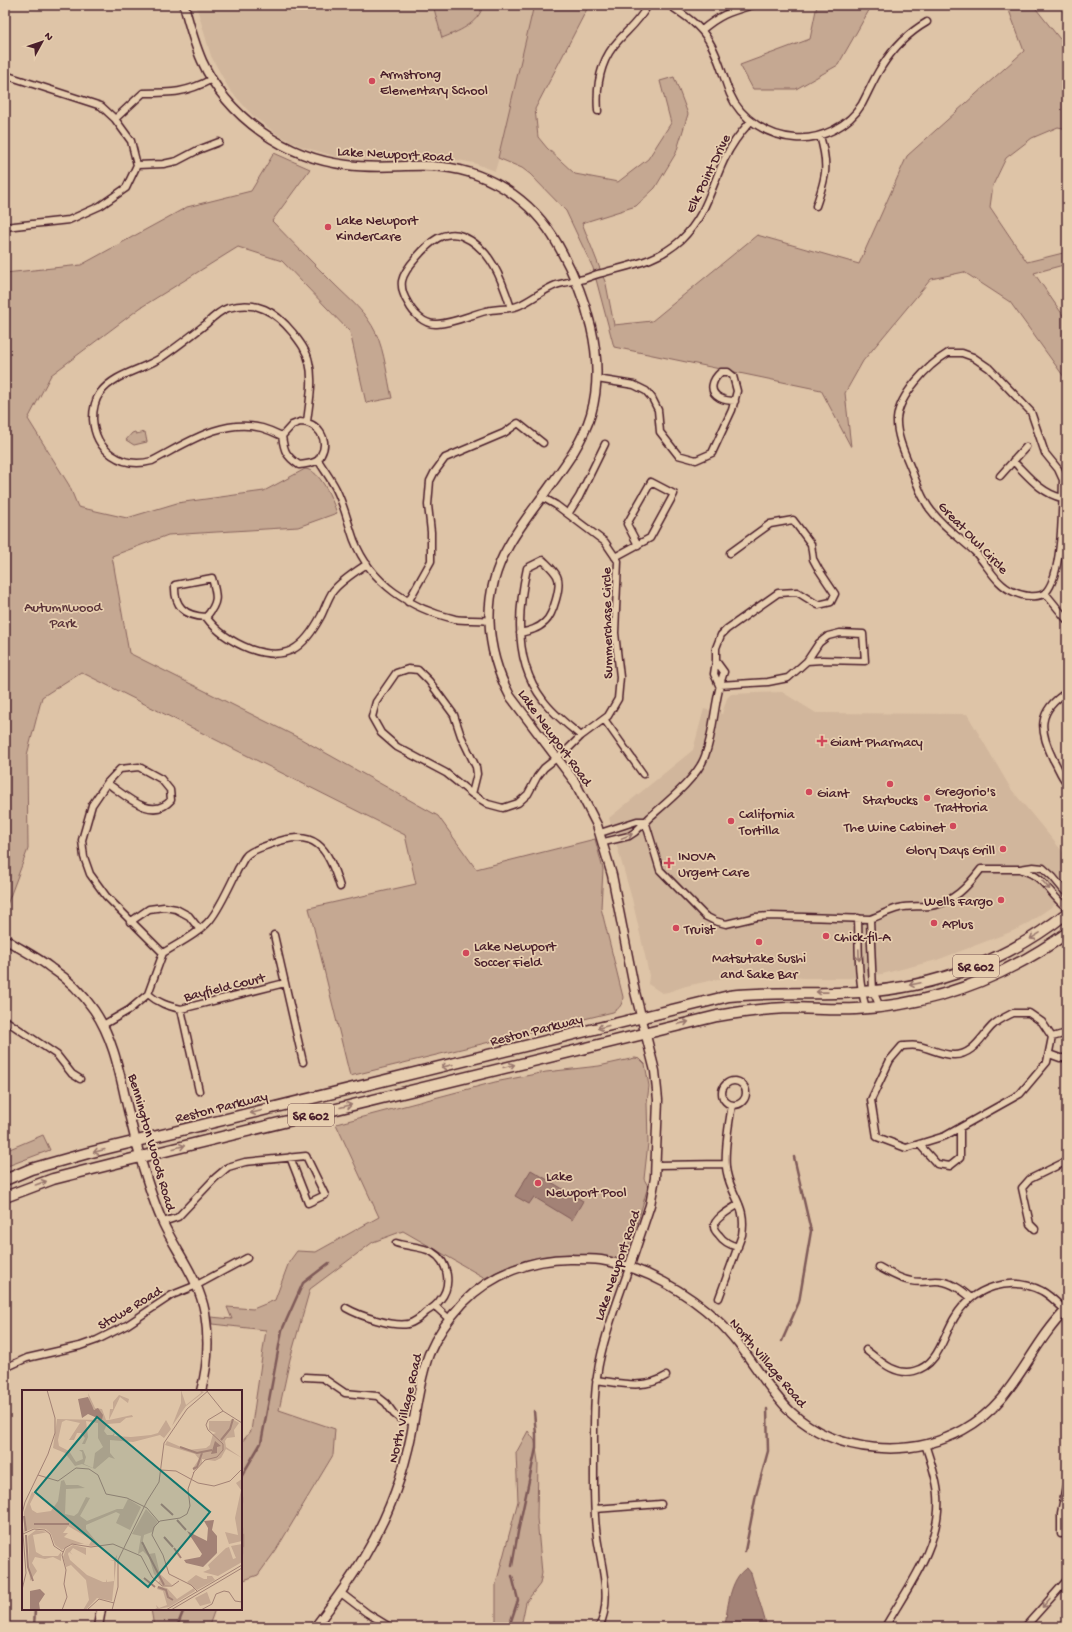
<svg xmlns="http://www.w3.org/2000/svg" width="1072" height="1632" font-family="'Gochi Hand',sans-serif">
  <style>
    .built { fill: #d1b69c }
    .green { fill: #c5a892; stroke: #88645e }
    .water { fill: #a38276; stroke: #7f5a58 }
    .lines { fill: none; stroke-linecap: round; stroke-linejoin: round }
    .stream { stroke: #7f5a58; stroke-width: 2.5 }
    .minor-casing { stroke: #4a1f2b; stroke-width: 9 }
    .tertiary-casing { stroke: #4a1f2b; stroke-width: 11 }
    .primary-casing { stroke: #4a1f2b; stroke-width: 13 }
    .minor { stroke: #e7ceaf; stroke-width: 6 }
    .tertiary { stroke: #e7ceaf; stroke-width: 8 }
    .primary { stroke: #e7ceaf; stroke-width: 10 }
    .oneway { stroke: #98766d }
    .poi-dot { fill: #d1495b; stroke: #e7ceaf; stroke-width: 1.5 }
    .labels { text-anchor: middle; stroke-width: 3.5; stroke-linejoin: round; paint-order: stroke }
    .shield { fill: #e7ceaf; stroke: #795453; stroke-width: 1 }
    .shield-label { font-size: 13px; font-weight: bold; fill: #4a1f2b }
    .poi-label { font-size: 14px; fill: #4a1f2b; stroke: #e7ceaf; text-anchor: start }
    .street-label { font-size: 14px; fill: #4a1f2b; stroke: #e7ceaf }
    .park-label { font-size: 14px; fill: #5c343a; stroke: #e7ceaf }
    .inset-river { fill: none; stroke: #a38276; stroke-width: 2 }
    .inset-road { fill: none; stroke: #a38275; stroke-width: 1 }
    .view { fill: #0f766e; fill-opacity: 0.15; stroke: #0f766e; stroke-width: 2 }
    .inset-edge { fill: none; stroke: #4a1f2b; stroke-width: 2 }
  </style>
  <rect width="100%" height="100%" fill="#dec4a7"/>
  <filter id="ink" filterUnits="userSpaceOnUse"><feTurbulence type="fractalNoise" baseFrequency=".025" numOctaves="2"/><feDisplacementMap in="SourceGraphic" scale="8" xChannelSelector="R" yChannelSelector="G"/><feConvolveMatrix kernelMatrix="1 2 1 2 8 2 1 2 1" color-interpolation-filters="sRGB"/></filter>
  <g filter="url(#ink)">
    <path class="built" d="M196,5h348l-49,166 -21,-8 -22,-4 -36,-3 -56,3 -22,-2 -38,-11 -22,-11 -25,-19 -24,-27 -18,-33z
      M782,692l34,21 151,1 44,75 56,68v38l-10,8 -33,23 -16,7 -71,27 -55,14 -32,4h-46l-19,-2 -30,-1 -23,1 -46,10 -18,6 -6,1 -14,-9 1,-8 -3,-16 -14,-61 -23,-81 84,-68 11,-41 18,5 5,-16 4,-4z"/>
    <path class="green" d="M433,5h50c-4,19 -26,27 -41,33z
      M534,5h53l1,2 -53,102 3,28 9,11 28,26 43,8 30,-23 23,-36 -11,-42 14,-4 14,37 -12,39 -21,35 -19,18 -54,17 24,61 8,41 38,-4 105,-86 102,29 48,-108 117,-105 -17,-46h26l34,43v81l-9,-2 -26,11 -26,20 -13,27 -3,22 37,55 40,-10v12l-33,9 33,48v60l-57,-79 -46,-30 -33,7 -68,82 -18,32 6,54 -30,-57 -207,-43 -21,-79 -27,-57 -36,-37 -8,-6 -24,-10z
      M817,5h55l-34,60 -42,24h-43l-13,-24 70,-26z
      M274,153l36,16 -38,52c20,21 41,42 62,63 16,16 32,28 42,49 9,20 11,44 16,65l-26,5 -16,-71 -68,-71 -44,-14 -98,61 -89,67 -23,44 41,66 9,22 49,11 50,-15 87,-12 41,-22c16,1 27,31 32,44l-39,14 -130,8 -56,21 17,97 172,86 137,77 38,53 119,-30 8,30 -2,39 22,89c-1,8 -3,11 -10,15l-263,64 -41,-168 107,-24 -11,-49 -324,-163 -39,25 -15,58 1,94 -23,61v-637l76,-8 106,-58 64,-16z
      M135,432l1,2 9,-2 2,10 -13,3 -8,-5 6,-7z
      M635,1058l5,1 5,5 4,22 -2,17 1,40 -4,36 4,7 -9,32 -13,35 -4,4 -5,2c-49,-9 -88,-6 -132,19l-82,-47 -30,11 -63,47 -20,70 -11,51 56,19 -2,26 -57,95 -18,25 -17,6v-138l10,-12 15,-101 -54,-6 -1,-7 21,2 -5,-12 26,2 22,-9 14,-38 8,-11 19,1 63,-35 -43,-93 159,-42 51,-10 53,-6z
      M43,1135l7,15 -45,17v-16z
      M528,1431l7,10 3,21 -1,56 5,55 -2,11 -14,18 -5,25h-27l2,-7v-36l22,-83 -2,-48z
      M151,1609h64l-5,14 -4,4h-52z"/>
    <path class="water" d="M531,1170l52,31 -11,19 -38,-23 -5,7 -14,-8z
      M747,1568l4,5 16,54h-42c2,-17 5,-50 22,-59z"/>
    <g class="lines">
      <path class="stream" d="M782,1341l17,-39 12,-71 -17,-74
        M241,1477l20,-34 21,-113 21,-47 26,-20
        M745,1551l11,-56 12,-44 -1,-42
        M512,1566l6,-34 18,-84v-13l-2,-24
        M34,1627l1,-18
        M177,1627l7,-18
        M509,1627l9,-27 -6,-24"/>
      <g class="minor-casing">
        <path id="minor" d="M669,5c15,10 31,20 40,36 10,16 14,36 21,53 11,26 39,42 65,44 26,2 54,-12 67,-34 7,-13 12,-26 20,-38 12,-19 26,-33 45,-44
          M702,30c19,-16 28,-18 51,-25
          M5,75l96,31 14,13 28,-26c29,0 43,0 69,-14
          M598,111c-2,-26 2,-51 20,-70 11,-12 22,-21 30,-36
          M115,119l16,22 6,24
          M816,206c10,-29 13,-40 4,-70
          M5,227l64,-7 31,-14 26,-18 11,-23 26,-1 14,-3 21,-11 21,-8
          M511,308c-9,-28 -20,-60 -49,-72 -7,-3 -17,-2 -24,2 -11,6 -34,31 -36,43 -1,7 2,16 6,22 5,10 16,22 29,21 17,-1 33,-9 49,-13 11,-3 24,-1 34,-6 13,-6 23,-15 36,-20 9,-3 19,-4 28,-6 6,-2 12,-5 18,-6 29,-8 56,-12 79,-33 25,-24 29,-50 43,-80 7,-15 16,-27 27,-39
          M948,353h14l11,4 16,11 42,44 14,41 13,16 5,11c-1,27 0,93 -17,112 -7,7 -24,4 -32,0 -18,-7 -27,-28 -40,-41 -13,-12 -29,-23 -40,-37 -11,-12 -16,-28 -22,-43 -6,-15 -16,-35 -15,-52 2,-24 31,-54 51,-66z
          M597,379l37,6 12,6 6,7 6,12 2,22 18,23 18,5 16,-7 20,-43 5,-19 -4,-15 -5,-4h-7c-8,7 -14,19 -1,26 4,2 10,3 15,3
          M300,422c17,0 30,17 21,33 -1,2 -2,4 -3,5 -5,4 -13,4 -19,5 -13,-9 -15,-14 -17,-29l10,-11z
          M282,436c-6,-3 -13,-6 -20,-8 -41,-10 -75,15 -110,33 -30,8 -57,-10 -59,-42 0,-9 2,-19 7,-26 15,-20 43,-23 62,-36 15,-10 30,-22 44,-33 6,-6 13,-13 22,-16 29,-8 47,3 65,25 7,9 14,18 16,29 5,19 0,41 -2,60
          M318,460c6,10 13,19 18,29 8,16 12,34 18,51 17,44 57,69 101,79 10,2 22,0 33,2
          M1013,461c16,16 28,32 49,37
          M1000,476l26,-29
          M568,514l11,-17 26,-53
          M615,557l35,-19 24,-44 -23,-12 -24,42 11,21
          M212,578c5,18 7,24 -6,39 -22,-1 -32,-11 -31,-32z
          M1045,593l22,27
          M408,602l23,-41v-29l-3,-27 2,-24 4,-8 11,-15 59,-25 14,-10 25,20
          M206,617c11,15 26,25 44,32 37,13 54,-1 71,-33 4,-8 7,-18 12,-25 9,-11 22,-19 34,-27
          M520,633c9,-2 18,-4 25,-11 8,-7 17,-37 12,-46 -3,-6 -9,-11 -14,-16l-16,8c-10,44 -13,95 16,132 10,14 25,25 38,36
          M408,669l10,1 11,11 25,34 7,21 15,31 1,7 -5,20 -26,-21 -49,-26 -16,-14 -9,-16 4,-15 20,-29z
          M719,685l-5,-11 2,-13v-13l5,-13 6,-6 51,-36 19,-1 21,13 13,-3 4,-8 -16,-24 -6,-11 -2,-15 -18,-24 -23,4 -40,29
          M719,685l49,-3 20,-4 19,-17 12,-18 9,-7 12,-3 23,1 2,27 -43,-1 -15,1
          M1067,692c-30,19 -28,38 -14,67 5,8 8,18 14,24
          M604,719l39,55
          M107,783c18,12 45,39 64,17l-1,-10 -9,-11 -22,-12 -19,2 -13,14 -15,22 -10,35 2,17 6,17 16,22 57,57
          M472,794l16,10 15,4 15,-5 10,-9 9,-17 7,-9 25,-20 12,-12 27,-20 10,-17 2,-22 -5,-44 3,-72 -13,-19 -49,-37 -14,-8
          M645,821l15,49 45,46 10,5 11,3 30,-7 14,-1 100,3c10,-3 19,-9 29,-11 10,-3 21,-1 31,-2 23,-3 38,-20 51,-37h39l13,-2 10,1 10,9 14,17
          M600,833l37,-12h8
          M604,842l25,-6 6,-4c5,-5 10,-10 15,-15 17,-15 48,-40 55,-61 10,-27 9,-58 19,-84l-8,-11
          M1022,870c25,8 26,24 45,38
          M858,918c1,30 -1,61 8,90
          M870,919l3,72 7,16
          M130,922l19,-13 15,-2 12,2 13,7 11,14
          M274,935l29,127
          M163,953c16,-10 35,-19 47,-33 10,-12 21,-37 28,-51 3,-4 5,-10 8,-13 5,-6 17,-9 25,-12 44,-17 57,3 69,43
          M148,994c10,9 20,12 33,15l104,-26
          M181,1009l18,82
          M1013,1013h16l13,9 10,15 -5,25 -27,32 -75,42 -39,12 -29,-11 -6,-37 19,-40 12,-14c5,0 11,-1 16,0 12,2 23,9 36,9 19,0 27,-18 38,-29 6,-6 13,-9 21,-13z
          M5,1020l52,35 15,19 8,5
          M103,1025l26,-15 19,-16 15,-41
          M1052,1037l15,-4
          M1049,1054l11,4h7
          M722 1093a12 12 0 1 1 24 0a12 12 0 1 1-24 0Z
          M919,1144l18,20 13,2 10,-8v-30
          M656,1165l69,-1
          M163,1222l15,-5 37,-39 13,-11 17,-5 61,-6 19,39 -17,8 -18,-46
          M1035,1229l-5,-5 -8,-36 8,-9 37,-18
          M738,1247c-8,-2 -15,-6 -19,-12 -2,-2 -5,-5 -5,-8 -1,-8 19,-19 25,-23
          M879,1267c11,6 20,12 32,14 8,2 16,0 25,0 14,0 25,8 35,17
          M719,1298l23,-63c5,-30 -10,-37 -15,-62 -4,-16 2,-51 5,-68
          M435,1306l14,13
          M346,1308c14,8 47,19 62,16 7,-2 13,-7 18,-12 5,-3 11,-7 14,-12 12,-14 9,-38 -8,-48 -11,-6 -24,-5 -36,-9
          M866,1350c14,11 29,26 48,21 25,-6 29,-35 41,-54 18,-30 56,-42 87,-26 9,5 16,13 24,20
          M5,1368l22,-10 53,-12 17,-6 30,-15 45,-30 25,-10 50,-27
          M305,1377l18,1 22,15 32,3 9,7 8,11 5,4 15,4
          M596,1380c25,3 48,10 70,-4
          M595,1509l66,-5
          M1061,1534v-21l6,-32
          M341,1593l26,20 23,14
          M599,1627c14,-27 2,-62 -2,-90 -4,-27 -3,-55 -3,-82 0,-33 -1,-67 7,-100 7,-30 18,-58 28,-87
          M885,1627c23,-40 57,-83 53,-132 -1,-17 -8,-35 -13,-51
          M1025,1627l42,-47"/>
      </g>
      <g class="tertiary-casing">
        <path id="tertiary" d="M184,5c5,19 10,38 18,56 26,57 84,97 145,104 28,4 56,0 84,1 53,2 101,32 127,79 28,50 49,112 33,169 -8,27 -25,50 -41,72 -14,20 -30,39 -42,61 -27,47 -23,102 2,149l65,86 22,43 15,50 23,117 20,79 3,29 -3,78 -5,27 -21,63
          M5,939c15,10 32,18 46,29 17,11 32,26 43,42 23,34 27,74 37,112 8,33 18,70 32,101 14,30 36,56 42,90 4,25 3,53 -4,78
          M98,1627l3,-18
          M315,1627c37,-48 66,-90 85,-149 6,-19 11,-39 14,-59 4,-22 7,-44 15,-65 8,-19 20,-36 34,-51 28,-29 70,-45 110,-44 10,0 19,0 28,1 43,7 86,32 117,61 29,27 45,64 73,91 45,42 119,47 172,18 52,-28 64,-81 104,-121"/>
      </g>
      <g class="primary-casing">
        <path id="primary" d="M5,1180l26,-11 57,-16 641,-157c45,-5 86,-1 131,-4 75,-4 148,-32 207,-79
          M5,1197l48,-18 67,-17 597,-146c23,-4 46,-7 70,-8 23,0 46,2 69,1 77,-4 149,-32 211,-76"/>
      </g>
      <use href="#minor" class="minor"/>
      <use href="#tertiary" class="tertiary"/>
      <use href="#primary" class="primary"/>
    </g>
    <defs><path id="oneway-shaft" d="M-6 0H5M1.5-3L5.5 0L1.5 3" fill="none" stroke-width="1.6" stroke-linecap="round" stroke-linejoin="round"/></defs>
    <g class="oneway">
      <use href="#oneway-shaft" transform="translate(627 836) rotate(-22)"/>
      <use href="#oneway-shaft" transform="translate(1046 885) rotate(49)"/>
      <use href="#oneway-shaft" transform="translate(1035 936) rotate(148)"/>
      <use href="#oneway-shaft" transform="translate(859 955) rotate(88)"/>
      <use href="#oneway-shaft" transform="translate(915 984) rotate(168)"/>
      <use href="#oneway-shaft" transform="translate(822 992) rotate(-179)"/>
      <use href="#oneway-shaft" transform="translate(683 1023) rotate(-13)"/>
      <use href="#oneway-shaft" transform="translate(603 1027) rotate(166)"/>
      <use href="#oneway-shaft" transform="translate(447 1066) rotate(166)"/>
      <use href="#oneway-shaft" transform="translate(509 1066) rotate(-14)"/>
      <use href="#oneway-shaft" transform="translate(346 1106) rotate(-14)"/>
      <use href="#oneway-shaft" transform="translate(256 1112) rotate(166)"/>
      <use href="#oneway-shaft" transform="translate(179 1147) rotate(-14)"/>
      <use href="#oneway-shaft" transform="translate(99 1151) rotate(166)"/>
      <use href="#oneway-shaft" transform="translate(41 1183) rotate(-19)"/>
      <use href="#oneway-shaft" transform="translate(1046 1603) rotate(131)"/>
    </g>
  </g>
  <g class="poi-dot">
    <circle cx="372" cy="81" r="4"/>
    <circle cx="328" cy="227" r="4"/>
    <path d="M820 735h4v4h4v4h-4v4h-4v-4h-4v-4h4z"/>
    <circle cx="890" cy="784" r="4"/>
    <circle cx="809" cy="792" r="4"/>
    <circle cx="927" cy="798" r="4"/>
    <circle cx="731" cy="821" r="4"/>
    <circle cx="953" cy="826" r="4"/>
    <circle cx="1003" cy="849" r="4"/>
    <path d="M667 857h4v4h4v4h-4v4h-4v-4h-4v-4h4z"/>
    <circle cx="1001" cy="900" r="4"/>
    <circle cx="934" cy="923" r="4"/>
    <circle cx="676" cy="928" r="4"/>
    <circle cx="826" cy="936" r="4"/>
    <circle cx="759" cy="942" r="4"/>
    <circle cx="466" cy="953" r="4"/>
    <circle cx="538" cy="1183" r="4"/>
  </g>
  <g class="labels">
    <g class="shield">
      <rect x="953" y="955" width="46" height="22" rx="3"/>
      <rect x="288" y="1104" width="46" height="22" rx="3"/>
    </g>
    <g class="shield-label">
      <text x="976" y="971">SR 602</text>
      <text x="311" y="1120">SR 602</text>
    </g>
    <g class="poi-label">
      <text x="380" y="78">Armstrong<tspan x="380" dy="16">Elementary School</tspan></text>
      <text x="336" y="224">Lake Newport<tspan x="336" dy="16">KinderCare</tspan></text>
      <text x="830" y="746">Giant Pharmacy</text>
      <text x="935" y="795">Gregorio's<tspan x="935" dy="16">Trattoria</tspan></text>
      <text x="817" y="797">Giant</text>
      <text x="890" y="804" text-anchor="middle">Starbucks</text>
      <text x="739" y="818">California<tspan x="739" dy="16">Tortilla</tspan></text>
      <text x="945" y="831" text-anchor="end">The Wine Cabinet</text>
      <text x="995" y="854" text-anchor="end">Glory Days Grill</text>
      <text x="678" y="860">INOVA<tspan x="678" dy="16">Urgent Care</tspan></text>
      <text x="993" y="905" text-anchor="end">Wells Fargo</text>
      <text x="942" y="928">APlus</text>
      <text x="684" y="933">Truist</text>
      <text x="834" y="941">Chick-fil-A</text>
      <text x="474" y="950">Lake Newport<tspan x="474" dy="16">Soccer Field</tspan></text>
      <text x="759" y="962" text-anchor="middle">Matsutake Sushi<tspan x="759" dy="16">and Sake Bar</tspan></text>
      <text x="546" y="1180">Lake<tspan x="546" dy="16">Newport Pool</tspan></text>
    </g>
    <g class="street-label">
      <text transform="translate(395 153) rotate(3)" y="5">Lake Newport Road</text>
      <text transform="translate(707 173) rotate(-64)" y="5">Elk Point Drive</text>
      <text transform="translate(974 537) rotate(46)" y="5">Great Owl Circle</text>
      <text transform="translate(606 623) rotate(-91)" y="5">Summerchase Circle</text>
      <text transform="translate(556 737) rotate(54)" y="5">Lake Newport Road</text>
      <text transform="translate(224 986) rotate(-14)" y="5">Bayfield Court</text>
      <text transform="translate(536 1029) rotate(-14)" y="5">Reston Parkway</text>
      <text transform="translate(221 1106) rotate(-14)" y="5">Reston Parkway</text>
      <text transform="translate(153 1142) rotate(74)" y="5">Bennington Woods Road</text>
      <text transform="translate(616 1265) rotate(-71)" y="5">Lake Newport Road</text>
      <text transform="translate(129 1307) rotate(-31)" y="5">Stowe Road</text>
      <text transform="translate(769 1362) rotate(50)" y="5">North Village Road</text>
      <text transform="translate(404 1408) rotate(-77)" y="5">North Village Road</text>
    </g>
    <g class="park-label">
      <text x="63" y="611">Autumnwood<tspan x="63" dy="16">Park</tspan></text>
    </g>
  </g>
  <g transform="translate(22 1390)">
    <rect width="220" height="220" fill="#dec4a7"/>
    <path d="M159,0l5,15 15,-12 -1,-3 4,2 -18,14 -14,20 9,-23zM66,3l7,15 7,1 4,11h3l1,-11h3v-7l6,-7 10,4 -1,4 -8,-6 -11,23 23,-5 1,2 -7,1 -6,5 -13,1 -3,7 3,4h6l2,-4 -1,5 17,1 20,-2 7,-2 8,-13 5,9 -7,9 -4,-3 -27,7 -23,-2v13l5,6 -6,-2 -14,12 -13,-5 -7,2 -10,-13 -12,-5 4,-29 45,1 -4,-11 -3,1 -5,-5zM44,30l14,3 -11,17h5l3,-7h4l4,5 -3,6h3l3,-7 -2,-16 12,2v15l5,9 -8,6 -2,15 -9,-4 2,-7 -3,-7h-4l3,2 1,7 -7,3 -7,-11 -10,-5 -1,-6 4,-18zM210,29l7,4 -5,7 1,7 -8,1 -2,3 1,6 16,11 -16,-9 -5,9 -6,3 -13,-2v4l-8,8 -1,-3 6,-9 -4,-5 -30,-9 2,-4 21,9 18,-2 4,-3 3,-11 3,-1 -7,-3v-9h21zM220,89v62l-13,3 -4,-12 13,3 -3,-17 6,-28 -5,-7zM42,90l2,5h12l7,3 -19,1 -1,25 9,2 4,-3 8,-16 4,1 -10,18 7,5 30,-12h6l5,-10 13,8 -11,23 -14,-7 4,-9 -4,-2 -30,13v4l13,16 -8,1 -6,-2 4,1 3,-5 -24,-14 -5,7h5l-4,4 20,7h-13l-9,6 -7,-5 -4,-11 -5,-5 -12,-1 -10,4v-20l8,-20 3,2 -5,10 2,6 5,3 14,-2 7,-10 3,-20zM124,119l12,13 -6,10 -8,3 -2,10 7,9 6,-1 5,21 12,11 -9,1 -5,-3 2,-3 -6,-6 -5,-17 -6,-6 -5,3 3,-18 -9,-2zM14,140l12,2 -15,3 3,17 7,4h15l3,-4v9l-8,-4 -8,2 -10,-2 -3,6 5,8 -7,10 -2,-45zM220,154v18l-24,14 -15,-4 7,-3 -2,-4 18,-17 3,-1 4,12 3,-1 -5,-12zM51,155l13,3v7l-13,-7 -3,4 3,3 -4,-3 -1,2 2,6 17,15 16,7h3v-3l1,3 7,-1v-20l-4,-1h4l3,-5 -5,46 -15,-3 -11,12h-3l6,-10 -3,-20 -15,-15 -5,2 -3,-10 3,-8zM174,185l8,4h3v-3h5l3,4 -18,10 -10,-8zM136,196l9,2 10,11 17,-11 1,3 -26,16 -16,3 4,-2 -1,-3 3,3 8,-3 -4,-14 -6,-2zM185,202l4,11 -11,3 -5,-8z" fill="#c5a892" fill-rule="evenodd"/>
    <path d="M66,7l6,13 4,-2 5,7 -1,5 -14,-6 -6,4 -4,-19zM193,51l6,5 -4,1v6l-6,1zM192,130l-2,10 5,6v17l-14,14 -17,-4 -2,-3 16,-3 2,-3 -15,-23 20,10 1,-13 -4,-7zM18,199l5,5 -6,9 1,7h-10v-19z" fill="#a38276"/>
    <path class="inset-river" d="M199,50l9,-11 3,-10M158,57l17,6 15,-3M171,79l4,-2 5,-14M139,114l12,11M2,126l2,15M155,130l9,10M12,134h35M4,145l2,32 5,14M142,147l9,10M120,152l22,43M152,158l7,10M122,188l11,9M136,197l8,3 2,7 5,3"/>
    <path class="inset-road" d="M184,0l17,21 19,12M139,80l15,1 22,12 16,3 16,-5 12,-12M172,82l-6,17 2,17 -3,8 -7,4 -20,3 -6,6 -2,8 11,20 6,19 22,11 6,6M171,83l12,-13 12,-3 6,-7v-6l-15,-14 -2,-5 2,-5 15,-9M16,85l20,6 18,-13 13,1 9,6 8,19 21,4 20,10 12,14M0,124l3,-12 23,-48 7,-21v-15l-8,-28M0,131l4,52 -4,17M1,144l11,-5 11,1 5,4 4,12 9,6M40,220l5,-13 -3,-13 2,-14 -4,-15 3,-7 7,-4 19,3 22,-3 28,12 11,21 10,9h10l7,-5M65,220l12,-11 15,4M90,220l6,-23v-27l29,-59 12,-19 5,-39 23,-34 22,-19M144,220l76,-45M149,220l71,-42M179,220l11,-6 4,-10 8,-3 5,1 6,9 7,1"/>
    <path class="view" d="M75,27l113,95 -62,75 -113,-95z"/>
    <rect width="220" height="220" class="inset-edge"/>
  </g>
  <rect width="1072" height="1632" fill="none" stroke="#e7ceaf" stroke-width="20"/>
  <rect x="10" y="10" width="1052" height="1612" fill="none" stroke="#4a1f2b" stroke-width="1.5" filter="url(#ink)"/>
  <g transform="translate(42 42) rotate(50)" stroke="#e7ceaf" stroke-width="3" paint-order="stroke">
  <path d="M0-3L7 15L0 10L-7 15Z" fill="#4a1f2b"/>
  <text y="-6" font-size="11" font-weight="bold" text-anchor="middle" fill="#4a1f2b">N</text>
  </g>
</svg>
